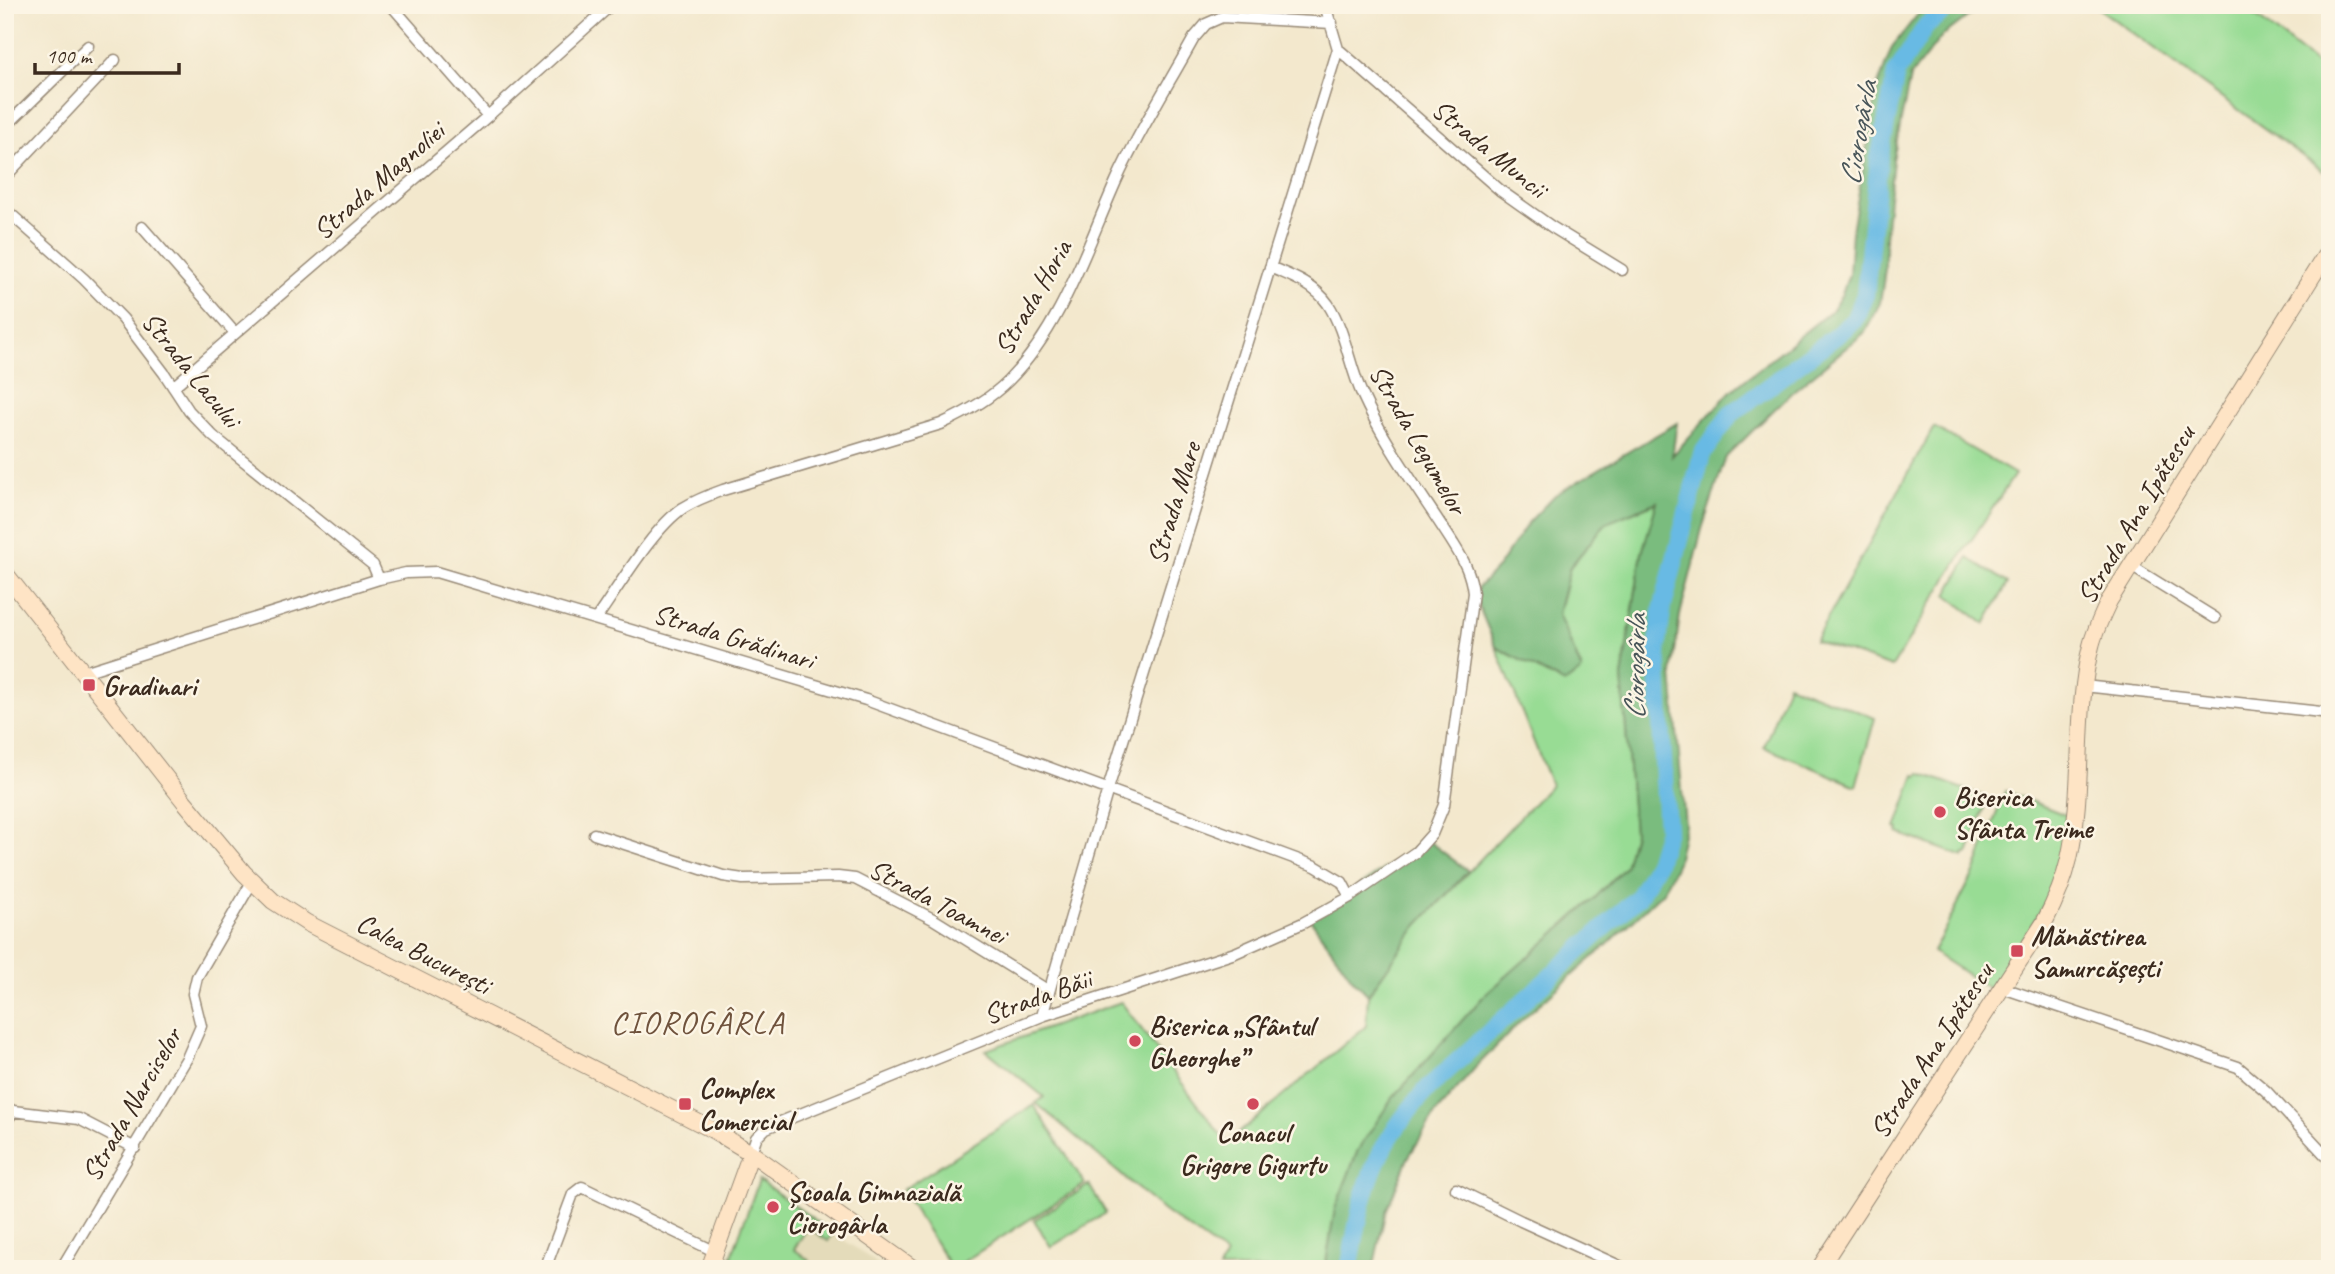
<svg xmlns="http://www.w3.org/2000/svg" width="2335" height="1274" font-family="Caveat,sans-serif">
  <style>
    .built { fill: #e4dbba }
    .green { fill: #98dc94; stroke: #6a8359; stroke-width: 2 }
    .forest { fill: #7abc7e; stroke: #5a734e; stroke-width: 2 }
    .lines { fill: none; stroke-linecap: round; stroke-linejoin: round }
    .river { stroke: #68bae4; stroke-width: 18 }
    .minor-casing { stroke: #978976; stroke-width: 13 }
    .secondary-casing { stroke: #978976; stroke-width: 18 }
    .minor { stroke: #fff; stroke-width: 10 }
    .secondary { stroke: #fee4c5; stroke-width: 16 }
    .poi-dot { fill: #d1495b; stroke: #fcf5e5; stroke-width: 2.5 }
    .labels { text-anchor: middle; stroke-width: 5; stroke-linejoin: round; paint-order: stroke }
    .street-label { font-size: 28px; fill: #3b2a1e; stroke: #fcf5e5 }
    .poi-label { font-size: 28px; font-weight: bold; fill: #3b2a1e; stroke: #fcf5e5; text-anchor: start }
    .water-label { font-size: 30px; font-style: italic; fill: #485559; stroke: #fcf5e5 }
    .quarter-label { font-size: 32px; letter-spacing: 2px; fill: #6f523c; stroke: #fcf5e5 }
  </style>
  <rect width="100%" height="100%" fill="#fcf5e5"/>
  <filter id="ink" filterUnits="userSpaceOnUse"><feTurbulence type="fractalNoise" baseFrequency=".0143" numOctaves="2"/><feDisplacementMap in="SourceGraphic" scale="14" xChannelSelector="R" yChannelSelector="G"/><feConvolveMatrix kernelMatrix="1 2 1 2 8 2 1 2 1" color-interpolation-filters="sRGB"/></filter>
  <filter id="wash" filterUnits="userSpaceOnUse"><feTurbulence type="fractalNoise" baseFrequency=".00686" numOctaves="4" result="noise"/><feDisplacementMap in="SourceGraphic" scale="28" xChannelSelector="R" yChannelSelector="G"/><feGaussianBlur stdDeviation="1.57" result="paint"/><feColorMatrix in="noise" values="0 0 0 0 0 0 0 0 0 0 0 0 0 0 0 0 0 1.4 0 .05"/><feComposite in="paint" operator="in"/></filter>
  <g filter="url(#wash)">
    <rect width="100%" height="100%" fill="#f3e8cd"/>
    <path class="built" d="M759,1180l126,89h-158z"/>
    <path class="green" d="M2094,5h148l88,70v101z
      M1934,427l81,47 -58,88 -65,105 -77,-26z
      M1658,502l-16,51 -20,124 12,156 -9,34 -31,32 -111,98 -91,102 -34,51 -23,59 -10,60h-106l7,-14 -62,-44 -128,-108 8,-6 -58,-47 135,-48 106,141 139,-117 2,-31 49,-69 134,-141 -55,-138 67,36 19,-13 -24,-56 12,-47 36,-44z
      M1968,558l40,25 -23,41 -38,-29z
      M1788,684l87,34 -19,68 -92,-39z
      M1920,773l66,24 1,3 -19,54h-3l-1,3 -66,-24 1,-4 -3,-1 19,-53 3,1z
      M2005,791l63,25c-2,18 -2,36 -9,54 -15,43 -44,81 -68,120l-58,-38 41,-79z
      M1034,1105l51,79 -133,85 -50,-79z
      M759,1180l74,53 -5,8 -20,-14 -14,22 16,12 -5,8h-78z
      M1089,1185l17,28 -55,34 -17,-27z"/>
    <path class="forest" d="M1928,5h55l-42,32 -31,40 -17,83 -8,77v33l-5,33 -16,30 -72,59 -66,65 -24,72 -22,86 -8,59 13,151 -8,37 -14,30 -56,53 -79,69 -53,54 -39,45 -28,45 -23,56 -12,55h-48l10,-60 23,-59 34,-51 91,-102 111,-98 31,-32 9,-34 -12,-156 20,-124 15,-51 -51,21 -36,44 -12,47 24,57 -18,12 -68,-36 -23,-54 25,-26 30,-44 27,-28 122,-72 -5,33 58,-64 102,-82 10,-16 7,-20 3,-43 25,-143 15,-41 27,-34z
      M1427,840l41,31 -51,55 -49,69 -16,-17 -42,-59z"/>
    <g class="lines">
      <path class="river" d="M1349,1269c6,-30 10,-62 21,-91 12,-35 35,-64 59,-91l209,-190 19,-34 10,-33 -10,-178 5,-42 40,-156 28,-39 107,-80 17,-15 11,-25 14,-136 17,-86 30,-47 25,-21"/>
    </g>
  </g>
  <g filter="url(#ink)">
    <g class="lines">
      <g class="minor-casing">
        <path id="minor" d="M391,5l97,111
          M1338,49l163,142 51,36 70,43
          M5,127l83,-81
          M5,177l110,-117
          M5,209l79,70 39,40 41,54 25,38 24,25 160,129 6,14
          M142,227l93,106
          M173,387l315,-271 123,-111
          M2131,566l84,52
          M596,619c22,-31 57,-91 87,-111 13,-8 26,-13 40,-18l218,-66c24,-11 48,-24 67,-43 54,-54 78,-133 109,-202 22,-48 51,-94 77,-141l12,-14 16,-7 110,6
          M84,672l295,-93 27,-6 30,-1 430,128 449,166 27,16 8,15
          M2084,686l246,27
          M594,834l129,42 20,3 95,-2 17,2 78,40 116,72
          M2003,988l235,79 28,24 64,69
          M1042,1016l66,-227 230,-740 -13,-44
          M5,1106l8,5 66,8 56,29
          M5,1124l8,-13
          M751,1153l5,-15 10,-10 276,-112 193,-63 68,-30 47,-26 66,-45 16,-18 12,-29 29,-212c-2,-19 -9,-32 -19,-48 -31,-49 -68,-98 -92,-151 -13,-29 -17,-64 -34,-90 -14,-20 -37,-28 -58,-37
          M1456,1189l65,32 105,48
          M61,1269l126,-211 14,-32 -8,-32 4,-17 55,-95
          M545,1269l28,-75 9,-7 134,65"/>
      </g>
      <g class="secondary-casing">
        <path id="secondary" d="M5,573l179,228 60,72 29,28 34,22 404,206 40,24 163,116
          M709,1269l42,-116
          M1819,1269l225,-346c11,-21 20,-42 25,-64 16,-70 5,-146 22,-213 4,-16 11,-30 18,-45l221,-353"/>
      </g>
      <use href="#minor" class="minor"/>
      <use href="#secondary" class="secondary"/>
    </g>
  </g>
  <g class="poi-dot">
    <rect x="82" y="678" width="14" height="14" rx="3.5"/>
    <circle cx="1940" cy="812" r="7"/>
    <rect x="2010" y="944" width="14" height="14" rx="3.5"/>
    <circle cx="1135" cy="1041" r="7"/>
    <rect x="678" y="1097" width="14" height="14" rx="3.5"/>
    <circle cx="1253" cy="1104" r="7"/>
    <circle cx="773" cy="1207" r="7"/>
  </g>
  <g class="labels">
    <g class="street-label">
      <text transform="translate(1490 148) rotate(39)" y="10">Strada Muncii</text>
      <text transform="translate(378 180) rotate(-41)" y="10">Strada Magnoliei</text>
      <text transform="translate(1032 297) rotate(-60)" y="10">Strada Horia</text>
      <text transform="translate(192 369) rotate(51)" y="10">Strada Lacului</text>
      <text transform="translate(1419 439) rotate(60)" y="10">Strada Legumelor</text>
      <text transform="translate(1173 503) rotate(-73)" y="10">Strada Mare</text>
      <text transform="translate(2135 514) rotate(-59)" y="10">Strada Ana Ipătescu</text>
      <text transform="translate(734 636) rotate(17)" y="10">Strada Grădinari</text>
      <text transform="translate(938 901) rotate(28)" y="10">Strada Toamnei</text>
      <text transform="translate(424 953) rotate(27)" y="10">Calea București</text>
      <text transform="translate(1037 996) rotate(-20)" y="10">Strada Băii</text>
      <text transform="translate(1931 1050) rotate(-57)" y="10">Strada Ana Ipătescu</text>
      <text transform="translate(131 1104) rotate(-60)" y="10">Strada Narciselor</text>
    </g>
    <g class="poi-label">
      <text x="103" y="695">Gradinari</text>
      <text x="1954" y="806">Biserica<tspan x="1954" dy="32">Sfânta Treime</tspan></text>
      <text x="2031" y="945">Mănăstirea<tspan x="2031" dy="32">Samurcășești</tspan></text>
      <text x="1149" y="1035">Biserica „Sfântul<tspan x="1149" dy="32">Gheorghe”</tspan></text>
      <text x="699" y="1098">Complex<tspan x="699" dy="32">Comercial</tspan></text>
      <text x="1253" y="1142" text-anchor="middle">Conacul<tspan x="1253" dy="32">Grigore Gigurtu</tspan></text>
      <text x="787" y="1201">Școala Gimnazială<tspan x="787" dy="32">Ciorogârla</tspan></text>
    </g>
    <g class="water-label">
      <text transform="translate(1858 133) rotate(-80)" y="10">Ciorogârla</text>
      <text transform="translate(1635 667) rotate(-89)" y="10">Ciorogârla</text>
    </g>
    <g class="quarter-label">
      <text x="698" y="1033">CIOROGÂRLA</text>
    </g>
  </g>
  <rect width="2335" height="1274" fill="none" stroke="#fcf5e5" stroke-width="28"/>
  <path d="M35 63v10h144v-10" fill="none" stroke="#3b2a1e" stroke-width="3.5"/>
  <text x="46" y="63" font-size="21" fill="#3b2a1e" stroke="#fcf5e5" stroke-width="5" paint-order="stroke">100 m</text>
</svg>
